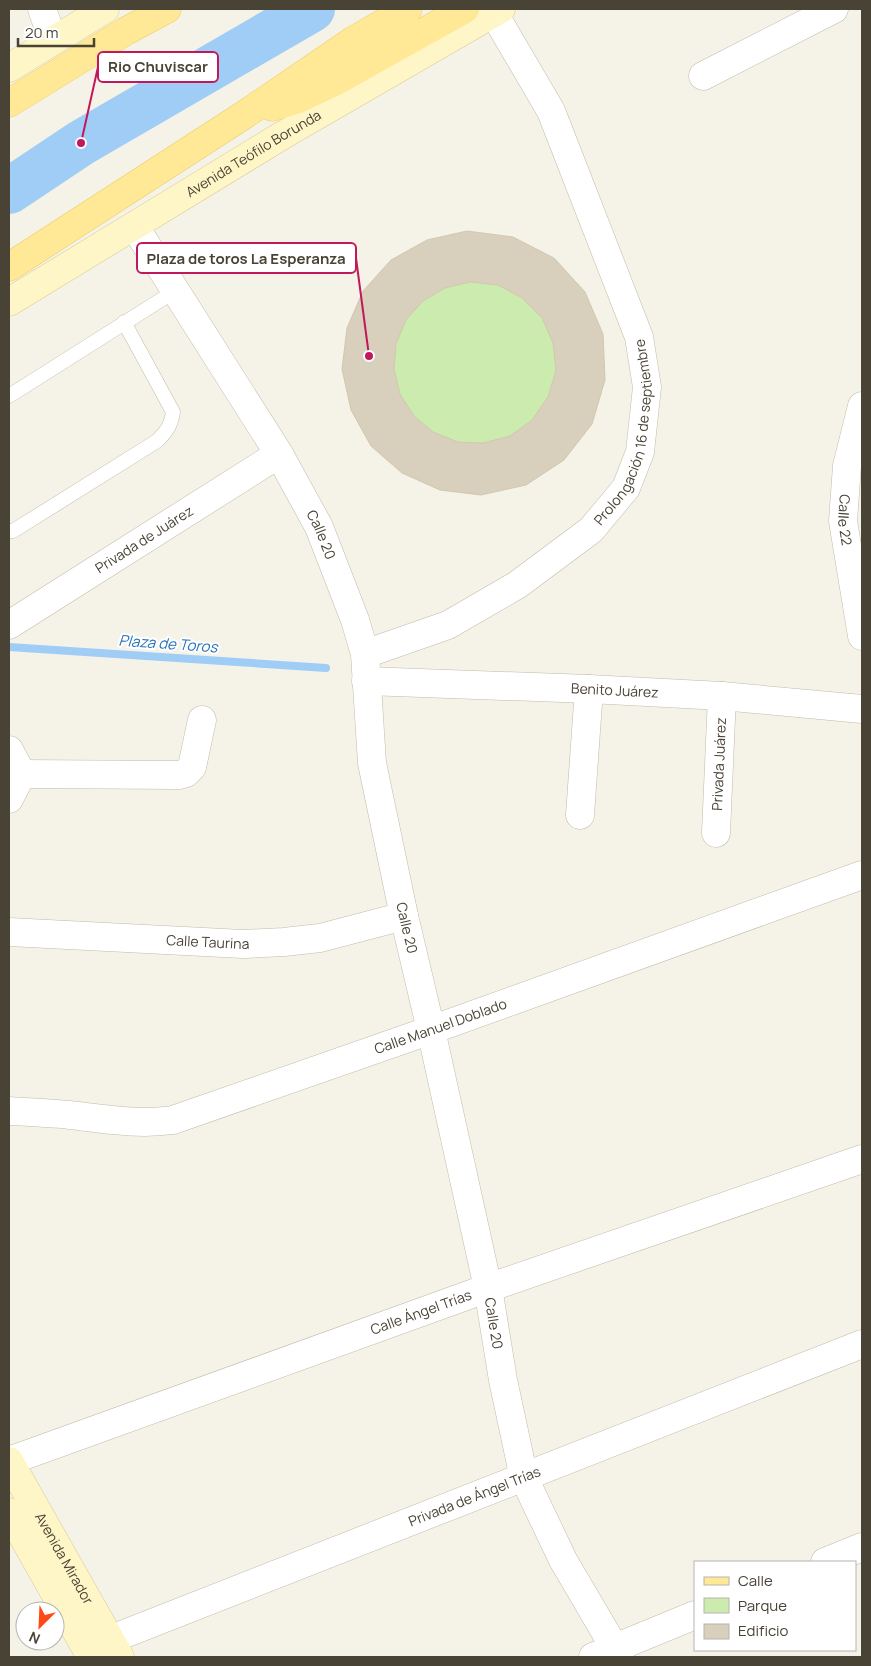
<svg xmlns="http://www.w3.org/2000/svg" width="871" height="1666" font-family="Manrope,sans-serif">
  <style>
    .green { fill: #cbecae }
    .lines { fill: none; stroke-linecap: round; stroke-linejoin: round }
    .stream { stroke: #a0cdf6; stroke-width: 8 }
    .river { stroke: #a0cdf6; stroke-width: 46 }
    .building { fill: #d8cfbc; stroke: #d3c8af; fill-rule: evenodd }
    .service-casing { stroke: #c2bba9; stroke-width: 15 }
    .minor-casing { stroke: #c2bba9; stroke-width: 29 }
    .secondary-casing { stroke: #d9cb94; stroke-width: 29 }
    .primary-casing { stroke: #edcd5e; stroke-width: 29 }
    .service { stroke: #fff; stroke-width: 14 }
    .minor { stroke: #fff; stroke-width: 28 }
    .secondary { stroke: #fff6c8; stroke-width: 28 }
    .primary { stroke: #ffe997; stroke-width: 28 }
    .labels { text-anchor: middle; stroke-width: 4; stroke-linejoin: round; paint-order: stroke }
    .street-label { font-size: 14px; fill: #494336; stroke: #fff }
    .water-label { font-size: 15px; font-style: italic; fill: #2573bf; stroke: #fff }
    .leader { fill: none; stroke: #c2185b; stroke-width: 2 }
    .callout-dot { fill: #c2185b; stroke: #fff; stroke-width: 2 }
    .callout { fill: #fff; stroke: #c2185b; stroke-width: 2 }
    .callout-label { font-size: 15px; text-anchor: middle; font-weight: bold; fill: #494336 }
  </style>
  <rect width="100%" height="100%" fill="#f5f2e8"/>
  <path class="green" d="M554,258l31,34 18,42 2,46 -13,44 -28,36 -38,25 -45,10 -41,-5 -38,-17 -31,-27 -20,-36 -9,-41 5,-41 16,-37z"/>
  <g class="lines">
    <path class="stream" d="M9,647l317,21"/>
    <path class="river" d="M9,191l72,-48 231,-134"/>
  </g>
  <path class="building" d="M467,231l46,6 41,21 31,34 18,42 2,46 -13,44 -28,36 -38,25 -45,10 -41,-5 -38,-17 -31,-27 -20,-36 -9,-41 5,-41 16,-37 28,-31 36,-20zM470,282l28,3 24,13 20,20 11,25 3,27 -8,27 -16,23 -22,16 -27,7 -25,-1 -25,-10 -19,-16 -14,-22 -6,-25 2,-25 10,-24 17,-19 22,-13z"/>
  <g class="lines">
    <g class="service-casing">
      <path id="service" d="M9,396l166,-105
        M9,531h4l144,-90c9,-9 14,-15 16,-29l-49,-90"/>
    </g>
    <g class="minor-casing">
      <g id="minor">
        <path d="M42,9l11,31"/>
        <path d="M703,76l131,-67"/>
        <path id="s1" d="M135,227l144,227 40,73 36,93 10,34 7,109 32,153 27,114 57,258 15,92 21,98 39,82 57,97"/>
        <path id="s2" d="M862,406l-15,60 -4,55 19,115"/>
        <path id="s3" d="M9,625l270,-171"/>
        <path id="s4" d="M365,654l83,-29 69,-40 74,-55 35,-42 14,-36 7,-65 -8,-50 -88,-226 -58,-99"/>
        <path id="s5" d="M366,681l223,8 133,7 140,13"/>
        <path d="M9,750l13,24 -13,25"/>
        <path d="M22,774l157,1 7,-2 6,-6 10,-47"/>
        <path d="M580,815l9,-126"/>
        <path id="s6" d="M716,833l6,-137"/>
        <path id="s7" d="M9,932l234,12 41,-2 36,-4 84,-22"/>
        <path id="s8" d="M9,1111c20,1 41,2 61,4 35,4 68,10 103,5l258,-90 431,-155"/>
        <path id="s9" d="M9,1461l479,-173 374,-129"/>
        <path d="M825,1562l37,-15"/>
        <path id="s10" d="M88,1650l21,-10 753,-296"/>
        <path d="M593,1657l102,-42"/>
      </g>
    </g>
    <g class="secondary-casing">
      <g id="secondary">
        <path d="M9,68l96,-59"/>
        <path id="s11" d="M9,302l274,-167 218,-126"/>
        <path id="s12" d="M9,1461l111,196"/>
        <path d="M9,1512l82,145"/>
      </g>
    </g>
    <g class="primary-casing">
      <path id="primary" d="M9,103l117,-72 41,-22
        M272,107l26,-8 40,-19 127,-71
        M9,267l235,-152 110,-75 54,-31"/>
    </g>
    <use href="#service" class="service"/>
    <use href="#minor" class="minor"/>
    <use href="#secondary" class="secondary"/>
    <use href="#primary" class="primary"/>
  </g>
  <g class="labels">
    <g class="street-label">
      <text dy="5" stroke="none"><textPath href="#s11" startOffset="286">Avenida Teófilo Borunda</textPath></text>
      <text dy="5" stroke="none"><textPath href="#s4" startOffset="368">Prolongación 16 de septiembre</textPath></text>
      <text dy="5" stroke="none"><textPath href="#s2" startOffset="116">Calle 22</textPath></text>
      <text dy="5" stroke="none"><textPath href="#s1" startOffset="360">Calle 20</textPath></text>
      <text dy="5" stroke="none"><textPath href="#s3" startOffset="160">Privada de Juárez</textPath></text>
      <text dy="5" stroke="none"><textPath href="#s5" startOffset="249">Benito Juárez</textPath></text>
      <text dy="5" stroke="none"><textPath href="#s6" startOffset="69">Privada Juárez</textPath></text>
      <text dy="5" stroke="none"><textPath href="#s1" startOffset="765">Calle 20</textPath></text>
      <text dy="5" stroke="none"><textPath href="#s7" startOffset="199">Calle Taurina</textPath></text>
      <text dy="5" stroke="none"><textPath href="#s8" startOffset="448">Calle Manuel Doblado</textPath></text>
      <text dy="5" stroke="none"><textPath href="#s9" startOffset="438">Calle Ángel Trías</textPath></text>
      <text dy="5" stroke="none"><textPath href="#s1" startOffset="1170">Calle 20</textPath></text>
      <text dy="5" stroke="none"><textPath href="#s10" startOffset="416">Privada de Ángel Trías</textPath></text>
      <text dy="5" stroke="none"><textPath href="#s12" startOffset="112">Avenida Mirador</textPath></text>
    </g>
    <g class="water-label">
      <text transform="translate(168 644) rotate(4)" y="5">Plaza de Toros</text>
    </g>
  </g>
  <path class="leader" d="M81 143L98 67M369 356L356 258"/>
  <g class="callout-dot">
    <circle cx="81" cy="143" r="5"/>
    <circle cx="369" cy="356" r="5"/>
  </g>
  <g class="callout">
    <rect x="98" y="52" width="120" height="30" rx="5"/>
    <rect x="137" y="243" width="219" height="30" rx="5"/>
  </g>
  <g class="callout-label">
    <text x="158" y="72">Rio Chuviscar</text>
    <text x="246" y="264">Plaza de toros La Esperanza</text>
  </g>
  <rect width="871" height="1666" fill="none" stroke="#494336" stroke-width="20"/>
  <rect x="694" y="1561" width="162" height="90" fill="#ffffff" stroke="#b6b4af"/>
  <rect x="704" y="1577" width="25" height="8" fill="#ffe997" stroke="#b6b4af"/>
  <text x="738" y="1586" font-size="15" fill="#494336">Calle</text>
  <rect x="704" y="1598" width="25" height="15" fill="#cbecae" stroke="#b6b4af"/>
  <text x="738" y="1611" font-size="15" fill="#494336">Parque</text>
  <rect x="704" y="1624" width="25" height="15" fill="#d8cfbc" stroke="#b6b4af"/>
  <text x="738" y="1636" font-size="15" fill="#494336">Edificio</text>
  <g transform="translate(40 1626) rotate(204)"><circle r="24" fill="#ffffff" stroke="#b6b4af"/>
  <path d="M0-4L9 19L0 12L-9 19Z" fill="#ff4915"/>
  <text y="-8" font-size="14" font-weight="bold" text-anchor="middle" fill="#494336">N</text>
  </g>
  <path d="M18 38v8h76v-8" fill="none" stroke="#494336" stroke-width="2.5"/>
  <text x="25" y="38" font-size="15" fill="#494336" stroke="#ffffff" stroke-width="4" paint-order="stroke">20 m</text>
</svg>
